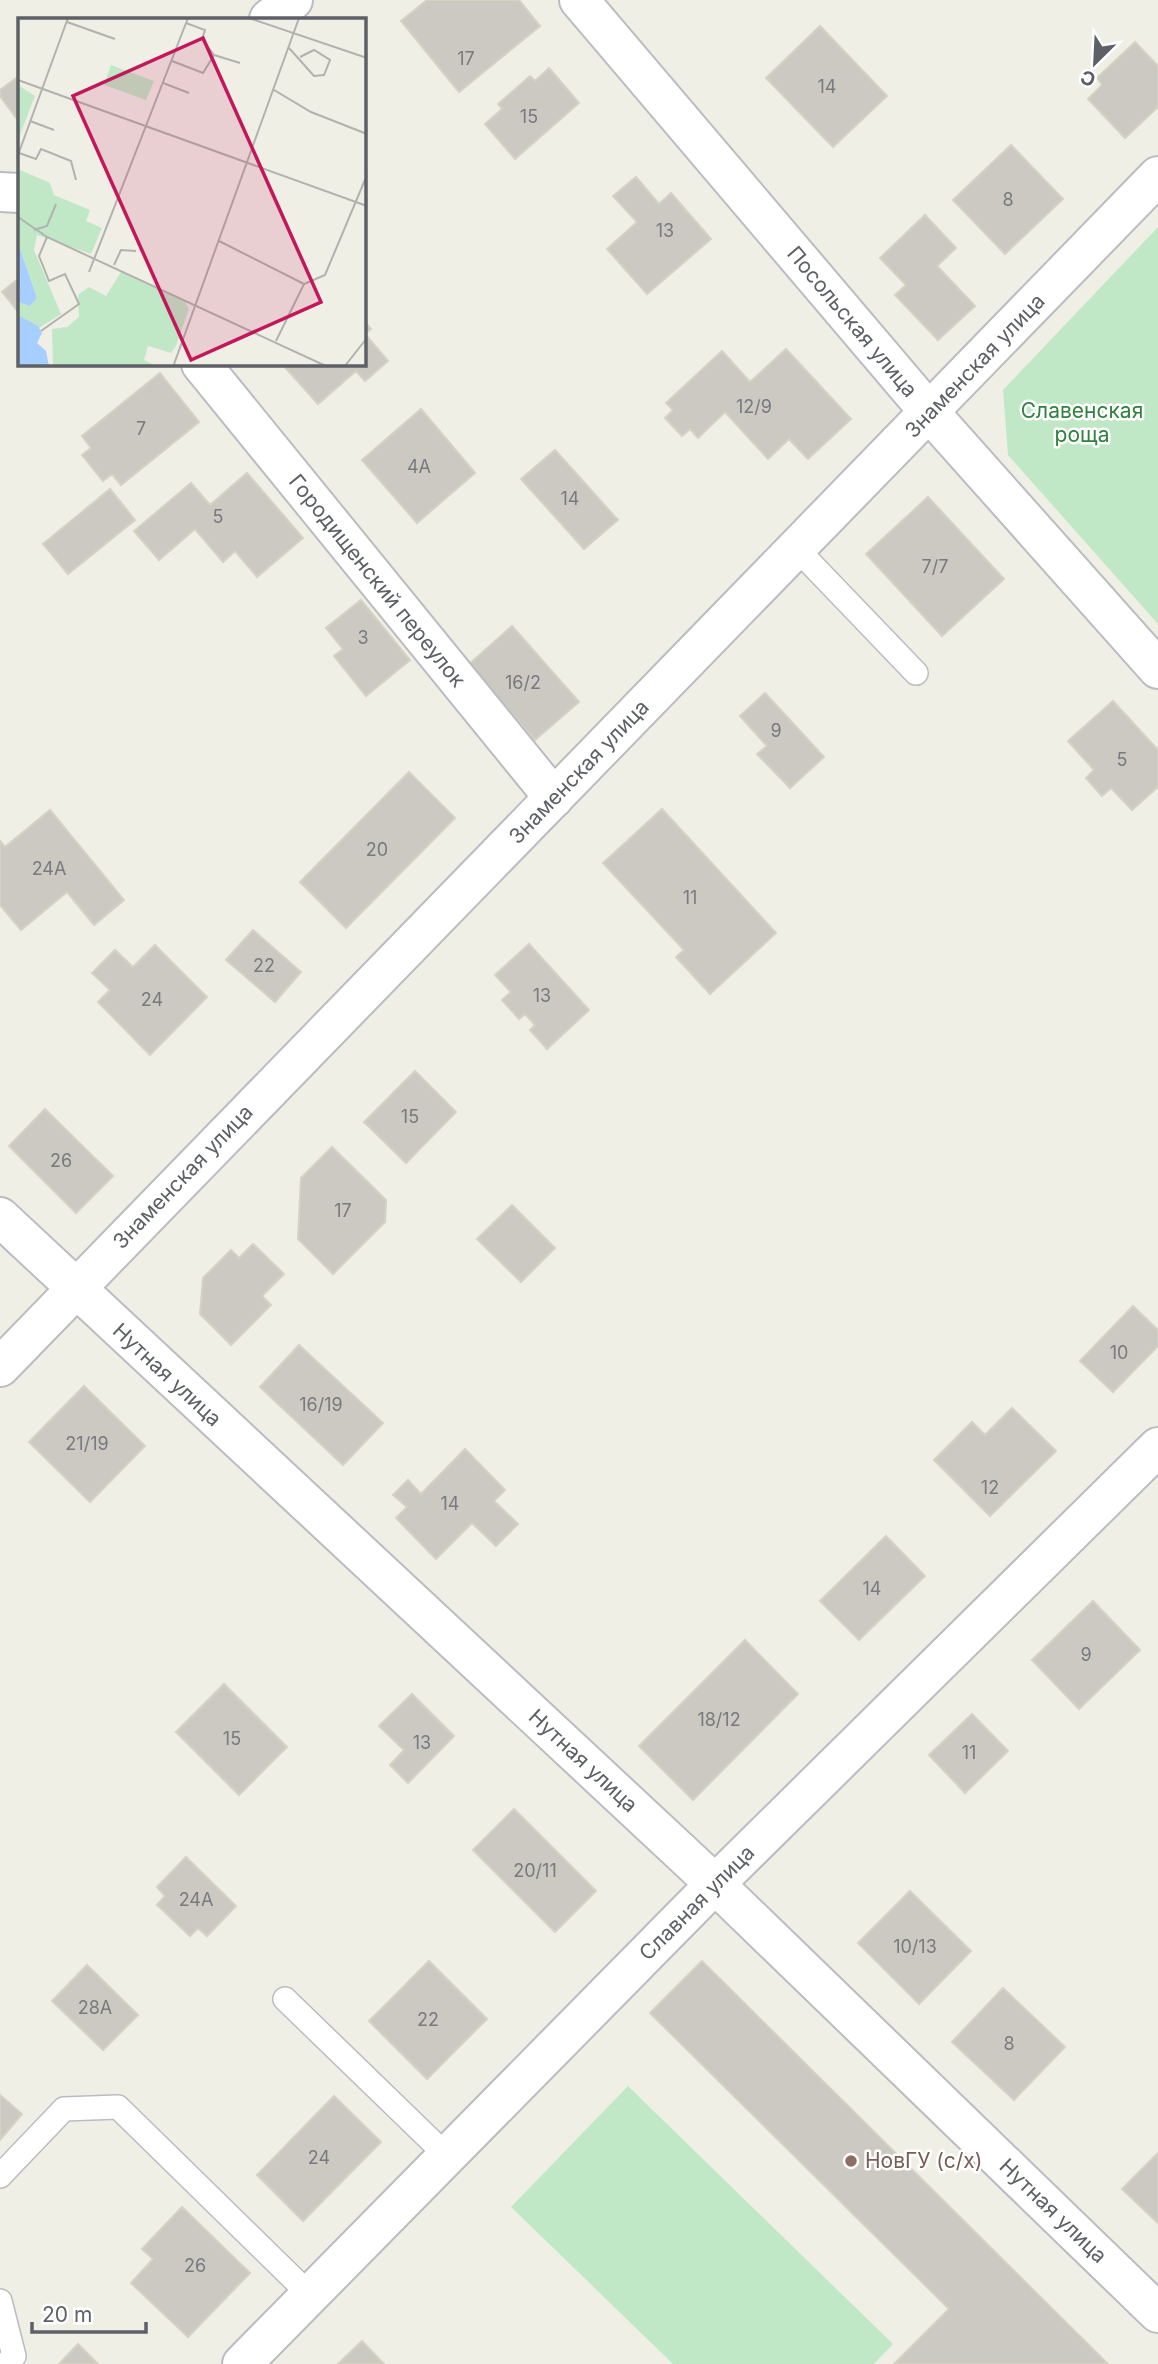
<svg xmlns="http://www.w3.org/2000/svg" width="1158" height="2364" font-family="Inter,sans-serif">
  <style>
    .green { fill: #c1e8c6 }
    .building { fill: #cbc9c2; stroke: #d5d1c3; stroke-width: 2 }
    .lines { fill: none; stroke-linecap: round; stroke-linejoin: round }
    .lane-casing { stroke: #babcc1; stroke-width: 26 }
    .street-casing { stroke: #babcc1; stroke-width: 42 }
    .lane { stroke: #fff; stroke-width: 23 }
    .street { stroke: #fff; stroke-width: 38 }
    .education-dot { fill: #8d6e63; stroke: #fff; stroke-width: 2.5 }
    .labels { text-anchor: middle; stroke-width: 5; stroke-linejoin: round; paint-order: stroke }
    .number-label { font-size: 18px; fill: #787a7d }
    .street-label { font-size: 21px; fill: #5d6066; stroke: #fff }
    .park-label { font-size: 21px; fill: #30813e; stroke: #fff }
    .education-label { font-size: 21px; fill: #785e54; stroke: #fff; text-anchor: start }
    .inset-road { fill: none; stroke: #b1b2ae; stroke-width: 2 }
    .view { fill: #c2185b; fill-opacity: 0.15; stroke: #c2185b; stroke-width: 3.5 }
    .inset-edge { fill: none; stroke: #5d6066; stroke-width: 3.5 }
  </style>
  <rect width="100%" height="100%" fill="#f0efe5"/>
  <path class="green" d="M1158,227v397l-150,-169 -5,-65z
    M628,2086l265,258 -19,20h-201l-162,-157z"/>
  <path class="building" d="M427,0h92l21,26 -81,66 -58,-71z
    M820,26l67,70 -54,51 -67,-69z
    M1135,42l23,24v41l-33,31 -37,-39 14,-14 -5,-7z
    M549,68l30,35 -64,56 -30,-35 17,-15 -4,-5 32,-28 5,5z
    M19,76v46l-19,-26v-6z
    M1011,145l52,54 -58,55 -52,-54z
    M636,177l23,27 12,-11 40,46 -64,55 -40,-45 30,-27 -24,-26z
    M925,215l31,33 -19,18 38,40 -37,34 -43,-45 11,-10 -26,-27z
    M19,278v35l-17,-21z
    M364,321l7,8 -6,5 23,27 -23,20 -9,-10 -38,33 -36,-40h82z
    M786,349l65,70 -43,40 -19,-20 -21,20 -43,-47 -27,26 -8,-9 -8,7 -17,-18 8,-8 -7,-7 56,-52 28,31z
    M160,373l39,49 -78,63 -9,-11 -9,7 -21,-26 9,-7 -9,-12z
    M421,409l54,64 -58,50 -55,-63z
    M555,450l63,70 -34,29 -63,-70z
    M247,473l56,65 -46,39 -22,-26 -12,11 -28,-33 -36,31 -25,-29 57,-48 19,22z
    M110,489l25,31 -67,54 -25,-30z
    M928,497l76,82 -62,57 -76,-82z
    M361,600l49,60 -44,36 -32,-40 9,-7 -17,-21z
    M512,626l67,76 -44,38 -67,-75z
    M765,693l59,64 -34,31 -33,-34 10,-8 -27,-30z
    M1113,701l45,49v37l-26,23 -21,-22 -9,8 -16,-18 8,-8 -26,-29z
    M409,772l46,46 -109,110 -46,-46z
    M662,809l114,124 -66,61 -34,-37 8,-7 -81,-87z
    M50,810l74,90 -30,25 -27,-33 -46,38 -21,-25v-64l5,6z
    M253,930l48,42 -26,30 -49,-42z
    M529,944l60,66 -42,39 -17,-19 5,-5 -10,-11 -6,5 -17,-19 9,-8 -16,-17z
    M155,945l52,52 -57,58 -52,-53 12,-12 -18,-17 23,-23 18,17z
    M415,1071l41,41 -50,51 -42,-41z
    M45,1109l68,67 -37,37 -67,-67z
    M332,1147l54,53 -1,22 -52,52 -35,-35 3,-61z
    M512,1205l43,43 -34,34 -44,-43z
    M253,1244l31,30 -22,22 9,9 -40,40 -31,-31 3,-36 28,-28 8,8z
    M1133,1306l25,24v16l-45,46 -33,-31z
    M299,1345l84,78 -40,42 -83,-78z
    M84,1386l61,60 -55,56 -61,-60z
    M1012,1408l44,43 -66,65 -56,-56 38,-38 13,13z
    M465,1449l40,41 -11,11 24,23 -22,22 -24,-23 -36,36 -40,-41 11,-11 -14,-12 15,-15 13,14z
    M886,1536l39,40 -66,64 -39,-39z
    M1093,1601l47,49 -61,59 -47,-49z
    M745,1640l53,54 -105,106 -54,-54z
    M224,1684l63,63 -48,48 -63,-63z
    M412,1694l42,42 -46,47 -18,-18 14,-15 -25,-24z
    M972,1714l36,37 -43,42 -36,-38z
    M514,1809l82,82 -41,41 -82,-82z
    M186,1857l50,49 -29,30 -9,-8 -8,8 -33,-31 8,-9 -8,-9z
    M910,1891l61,60 -52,53 -61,-61z
    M429,1961l58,58 -60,60 -58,-58z
    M702,1961l406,403h-214l55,-55 -299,-296z
    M87,1965l51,50 -35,35 -51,-49z
    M1003,1988l62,59 -51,53 -62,-58z
    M0,2095l22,19 -22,26z
    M334,2096l47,46 -78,79 -46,-46z
    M1158,2153v70l-36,-34z
    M182,2207l68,66 -62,64 -57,-54 22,-24 -11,-10z
    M362,2341l22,23h-46z
    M78,2344l20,20h-39z"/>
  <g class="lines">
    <g class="lane-casing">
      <path id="lane" d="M797,549l119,124
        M285,1999l162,157
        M0,2176l64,-67 54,-2 192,188
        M0,2301l14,55 -8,8"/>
    </g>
    <g class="street-casing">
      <path id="street" d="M579,0l351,413 228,256
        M269,19l24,-19
        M0,192l19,1
        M201,364l353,434
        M0,1217l715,667 443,429
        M0,1367l1158,-1191
        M242,2364l473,-480 443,-437"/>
    </g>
    <use href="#lane" class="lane"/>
    <use href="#street" class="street"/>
  </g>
  <circle class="education-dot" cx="851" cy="2161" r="7"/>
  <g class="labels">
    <g class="number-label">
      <text x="466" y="65">17</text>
      <text x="827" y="93">14</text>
      <text x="529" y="123">15</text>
      <text x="1008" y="206">8</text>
      <text x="665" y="237">13</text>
      <text x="754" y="413">12/9</text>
      <text x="141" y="435">7</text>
      <text x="419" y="473">4А</text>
      <text x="570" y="505">14</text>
      <text x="218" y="523">5</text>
      <text x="935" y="573">7/7</text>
      <text x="363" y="644">3</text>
      <text x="523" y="689">16/2</text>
      <text x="776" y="737">9</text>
      <text x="1122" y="766">5</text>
      <text x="377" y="856">20</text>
      <text x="49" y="875">24А</text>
      <text x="690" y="904">11</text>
      <text x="264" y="972">22</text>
      <text x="542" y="1002">13</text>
      <text x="152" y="1006">24</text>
      <text x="410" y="1123">15</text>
      <text x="61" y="1167">26</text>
      <text x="343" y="1217">17</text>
      <text x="1119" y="1359">10</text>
      <text x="321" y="1411">16/19</text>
      <text x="87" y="1450">21/19</text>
      <text x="990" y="1494">12</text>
      <text x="450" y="1510">14</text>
      <text x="872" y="1595">14</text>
      <text x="1086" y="1661">9</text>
      <text x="719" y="1726">18/12</text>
      <text x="232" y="1745">15</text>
      <text x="422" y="1749">13</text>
      <text x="969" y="1759">11</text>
      <text x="535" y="1877">20/11</text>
      <text x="196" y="1906">24А</text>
      <text x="915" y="1953">10/13</text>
      <text x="95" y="2014">28А</text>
      <text x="428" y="2026">22</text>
      <text x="1009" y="2050">8</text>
      <text x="319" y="2164">24</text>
      <text x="195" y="2272">26</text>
    </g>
    <g class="street-label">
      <text transform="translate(852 322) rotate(50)" y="7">Посольская улица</text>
      <text transform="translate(975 366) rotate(-46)" y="7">Знаменская улица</text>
      <text transform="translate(377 581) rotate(51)" y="7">Городищенский переулок</text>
      <text transform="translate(579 772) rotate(-46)" y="7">Знаменская улица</text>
      <text transform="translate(183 1177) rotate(-46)" y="7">Знаменская улица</text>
      <text transform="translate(167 1375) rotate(43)" y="7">Нутная улица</text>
      <text transform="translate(583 1761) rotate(43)" y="7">Нутная улица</text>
      <text transform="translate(697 1903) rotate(-45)" y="7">Славная улица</text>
      <text transform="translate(1053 2211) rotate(44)" y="7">Нутная улица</text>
    </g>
    <g class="park-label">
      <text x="1082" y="418">Славенская<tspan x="1082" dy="24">роща</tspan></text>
    </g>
    <g class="education-label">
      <text x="865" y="2168">НовГУ (с/х)</text>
    </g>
  </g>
  <g transform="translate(18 18)">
    <rect width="348" height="348" fill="#f0efe5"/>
    <path d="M93,47l43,16 -8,19 -42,-15zM0,67l17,11 -17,44zM0,151l32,14 4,12 36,15 -4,11 16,7 -11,26 -54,-19 -3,15 27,64 -22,14 -21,-13v-13l12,4 7,-8 -19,-55zM103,254l64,30 4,7 -13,37 -5,7 -23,-7 -4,14 12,6h-103l-1,-37 15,-2 12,-10 -1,-22 11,-8 17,9z" fill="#c1e8c6"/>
    <path d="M0,225l19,55 -7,8 -12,-4zM0,297l20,11 4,7 -5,10 9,8 3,15h-31z" fill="#a6ceff"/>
    <path class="inset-road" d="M231,0l118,40M49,4l48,17M168,5l19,7 -3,9 12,16M271,30l25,28 10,-1 6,-15 -16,-10 -14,7M154,43l31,12 11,-18 26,8M0,62l349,126M145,65l26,10M256,72l37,22 56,22M12,103l24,9M1,135l17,6 5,-10 30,12 5,19M0,137l50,-137M0,199l29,20 281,130M16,212l13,-4 9,-22M201,223l85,43M96,247l7,-15 15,1M71,254l99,-254M23,313l38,-27 -14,-30 -16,7 -10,-25 8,-19M258,323l28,-57 21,-9 42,-100M155,349l126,-349M326,349l23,-29"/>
    <path class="view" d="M185,20l118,264 -130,58 -118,-264z"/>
    <rect width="348" height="348" class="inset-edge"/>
  </g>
  <g transform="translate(1095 63) rotate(204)" stroke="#ffffff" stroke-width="5" paint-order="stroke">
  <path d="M0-5L12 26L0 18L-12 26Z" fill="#5d6066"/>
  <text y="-10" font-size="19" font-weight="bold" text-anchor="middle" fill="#5d6066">С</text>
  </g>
  <path d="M32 2322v10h114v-10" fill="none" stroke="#5d6066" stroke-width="3.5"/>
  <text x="42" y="2322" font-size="21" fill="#5d6066" stroke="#ffffff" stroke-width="5" paint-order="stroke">20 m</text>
</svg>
